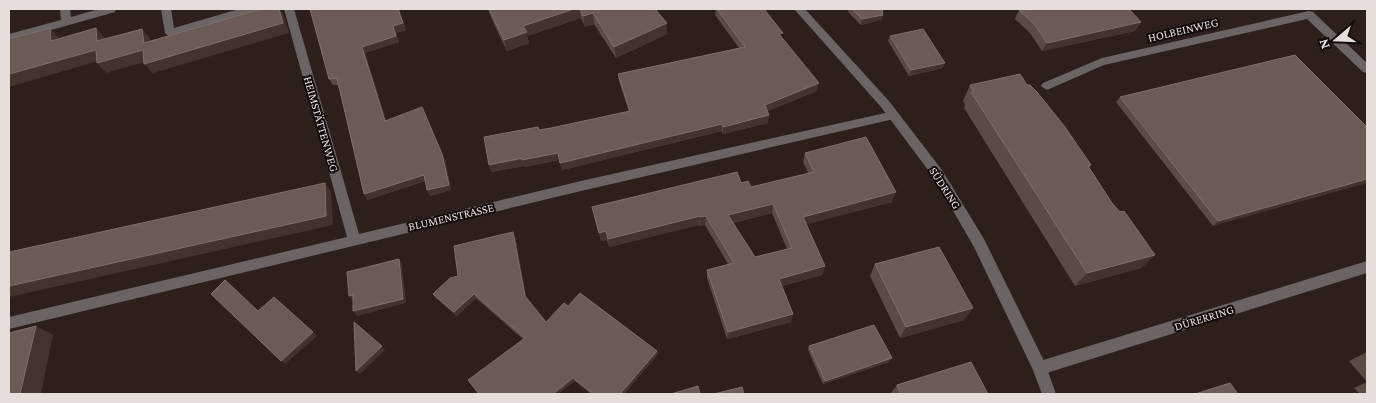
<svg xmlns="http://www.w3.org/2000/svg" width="1376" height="403" font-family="'Crimson Pro',serif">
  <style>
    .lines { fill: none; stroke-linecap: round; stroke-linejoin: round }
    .minor { fill: #6c6463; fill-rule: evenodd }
    .tertiary { fill: #6c6463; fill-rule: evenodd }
    .wall { fill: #5b4b47; fill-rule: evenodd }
    .shaded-wall { fill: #42332f }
    .building { fill: #6a5b57; stroke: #7d6f6c; fill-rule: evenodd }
    .labels { text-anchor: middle; stroke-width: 4; stroke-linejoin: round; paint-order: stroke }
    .street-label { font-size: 12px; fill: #e7dddb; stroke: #110b0a }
  </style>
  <rect width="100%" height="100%" fill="#2d1f1c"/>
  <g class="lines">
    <path class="minor" d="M60,9h10l1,8 28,-8h17l-1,3 -106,30v-8l52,-14z
      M161,9h10l3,19 65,-19h16l-1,3 -84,25 -5,-4z
      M284,9h10l65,225 222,-53 313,-70 6,4 -6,4 -313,72 -572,138v-12l338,-80z
      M1309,11l4,1 54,51v10l-4,-1 -56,-53 -203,46 -57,25 -6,-4 2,-3 59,-25z
      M1367,261v12l-327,102 -5,-2 -2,-5 2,-5 5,-2z"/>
    <path class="tertiary" d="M794,9h11l84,92 53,69 42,69 61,124 11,31h-14l-9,-24 -59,-123 -40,-69 -53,-71z"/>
  </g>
  <path class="wall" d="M310,9h89l7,21 -10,3 3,9 -34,11 21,67 59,39 6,31 -21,6 -5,-15 -58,19 -29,-115h-5l-4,-6z
    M488,9h167l12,25 -51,24 -22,-34 -9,3 -4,-9 -54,18 2,7 -22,8 -13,-27z
    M716,9h48l18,29 35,53 -50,20 1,12 -45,11 -1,-3 -160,39 -3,-10 -34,7 -1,-1 -33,6 48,-42 12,-2 78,-16 -10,-31 -1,-7 121,-26 -24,-33z
    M847,9h35l1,6 -2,5 -20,5 -12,-12z
    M1019,10l122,12 -6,9 -93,20 -12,-18 -15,-14z
    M890,36l53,32 -34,8 -21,-35z
    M970,85h57l64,80 -2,3 23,35 43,52 -14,13 -66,18 -111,-178 1,-3 -2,-4z
    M1120,97l247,30 -154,99 -97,-124z
    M805,153l87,49 -86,22 19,42 -3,9 -40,11 11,28 -2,8 -64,17 -20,-61v-8l21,-6 -23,-39 -5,1 -1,-1 -90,22 -2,-7 -6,1 -9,-34 149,-24 10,4 57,-14 -5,-11zM772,213l15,36 -32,8 -22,-34z
    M515,236l11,62 20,24 22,-16 89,45 1,3 -34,40h-33l-68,-55 -47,-41 -19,18 -21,-18 -3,-4z
    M875,264l89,56 -64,18 -30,-62z
    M809,346l80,16 -66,22 -15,-34z
    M1367,352v42h-7l-6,-6 13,-6 -18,-21z
    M897,385l91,9h-97v-1z"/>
  <path class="shaded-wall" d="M279,9h1l3,5 6,19 -136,40 -9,-9z
    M398,9l8,21 -10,3 3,9 -34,11 23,73 -3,-5 -23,-74 31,-21z
    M574,9h6l1,9 -54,18 2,7 -22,8 -3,-11 19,-14z
    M593,13l1,11 -9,3 -2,-11z
    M883,15l-2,5 -20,5 1,-6z
    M1141,22l-6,9 -93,20 5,-8z
    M667,23v11l-51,24 -2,-11z
    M50,28l9,10 1,13 -9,-10z
    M96,28l9,10 1,13 -9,-10z
    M142,29l8,9 2,14 -8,-9z
    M96,50l9,9 -96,28v-13z
    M143,50l8,10 -45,13 -9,-10z
    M945,63l-2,5 -34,8 2,-6z
    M819,83l-2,8 -53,22 1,-8z
    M422,107l23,52 6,31 -21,6 -3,-6z
    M769,115l-1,8 -45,11v-7z
    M722,124v7l-160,39 -2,-7z
    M558,153l1,7 -34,7 -1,-1 -33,6 -2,-7z
    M424,175l3,5 -60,20 -3,-6z
    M1367,179v4l-154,43 5,-5z
    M325,183l6,9 2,33 -324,72v-11z
    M896,192l-4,10 -91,24 2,-9z
    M773,204l-1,9 -45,11 1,-9z
    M700,216l-1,9 -90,22 -1,-8z
    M706,216l-1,9 -5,1v-9z
    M606,231l1,9 -6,1 -2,-8z
    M513,232l2,4 12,65 -2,-5z
    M1155,255l-14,13 -66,18 12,-13z
    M399,259l3,5 4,39 -49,13 -4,-5z
    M825,266l-3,9 -45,12 2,-8z
    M474,294l2,4 -19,18 -3,-4z
    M353,295l3,4 -4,1 -3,-4z
    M973,308l-9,12 -64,18 6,-11z
    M793,314l-2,8 -64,17 1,-7z
    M36,326l17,9 -12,59h-21z
    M313,332l4,4 -32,28 -4,-3z
    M382,346l3,4 -25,24 -4,-3z
    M657,351l1,3 -34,40h-4z
    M892,358l-3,4 -66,22 2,-3z
    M573,378l2,3 -17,13h-5z"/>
  <path class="building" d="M261,9h18l4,14 -139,41 -1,-14 -46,13 -1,-13 -87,24v-35l41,-11 1,13 45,-13 1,13 45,-12 2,14z
    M310,9h88l5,14 -10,3 3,10 -34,11 23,74 37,-14 20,47 7,31 -22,5 -3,-15 -60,19 -27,-116 -8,1z
    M489,9h85l-51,17 4,6 -23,8z
    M580,9h75l12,14 -53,24 -21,-34 -10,3z
    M717,9h47l19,24 -4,1 40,49 -54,22 4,10 -46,12 -1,-3 -162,39 -2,-10 -36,7v-2l-33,7 -5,-28 54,-10 1,3 12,-2 79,-17 -12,-37 127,-27z
    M852,9h30l1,6 -21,4z
    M1023,9h106l12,13 -94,21 -12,-18 -16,-15z
    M923,29l22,34 -34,7 -21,-34z
    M1295,55l72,72v52l-149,42 -98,-124z
    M1020,74l7,11h3l7,7 28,35 26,38 -3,1 24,37 8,9 4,-1 31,44 -68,18 -116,-181h3l-4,-7z
    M866,137l30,55 -93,25 22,49 -46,13 14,35 -65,18 -21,-62 27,-7 -28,-47 -6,1v-1l-92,23 -2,-8 -7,2 -7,-26 145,-35 4,11 7,-2 3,6 63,-15 -9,-19zM773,204l19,44 -37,9 -27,-42z
    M325,183l1,33 -317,70v-34z
    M513,232l12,64 21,26 18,-19 4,3 12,-13 77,58 -37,43h-26l-21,-16 -20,16h-74l-11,-14 57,-42 -51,-44 -20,18 -21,-18 17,-16 8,-2 -4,-30z
    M939,247l34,61 -67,19 -31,-63z
    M399,259l4,40 -50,12v-16l-4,1 -2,-24z
    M225,280l33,31 16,-14 39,35 -32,29 -70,-67z
    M354,322l28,24 -26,25z
    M874,325l18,33 -67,23 -16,-35z
    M36,326l-16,68h-11v-61z
    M971,362l17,32h-87l-4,-9z
    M1230,383l8,11h-43z
    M698,386l2,8h-29z
    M742,387l2,7h-30z"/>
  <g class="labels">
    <g class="street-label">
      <text transform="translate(1183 30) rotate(-13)" y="4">HOLBEINWEG</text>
      <text transform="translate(321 124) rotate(74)" y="4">HEIMSTÄTTENWEG</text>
      <text transform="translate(945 188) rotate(57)" y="4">SÜDRING</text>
      <text transform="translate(451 217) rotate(-13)" y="4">BLUMENSTRASSE</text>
      <text transform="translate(1204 318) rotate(-17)" y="4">DÜRERRING</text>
    </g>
  </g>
  <rect width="1376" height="403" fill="none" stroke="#e7dddb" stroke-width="20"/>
  <g transform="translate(1336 40) rotate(251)" stroke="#110b0a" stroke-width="4" paint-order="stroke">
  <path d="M0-4L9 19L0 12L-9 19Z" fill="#e7dddb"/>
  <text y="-8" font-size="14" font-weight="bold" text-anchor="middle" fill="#e7dddb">N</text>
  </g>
</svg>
